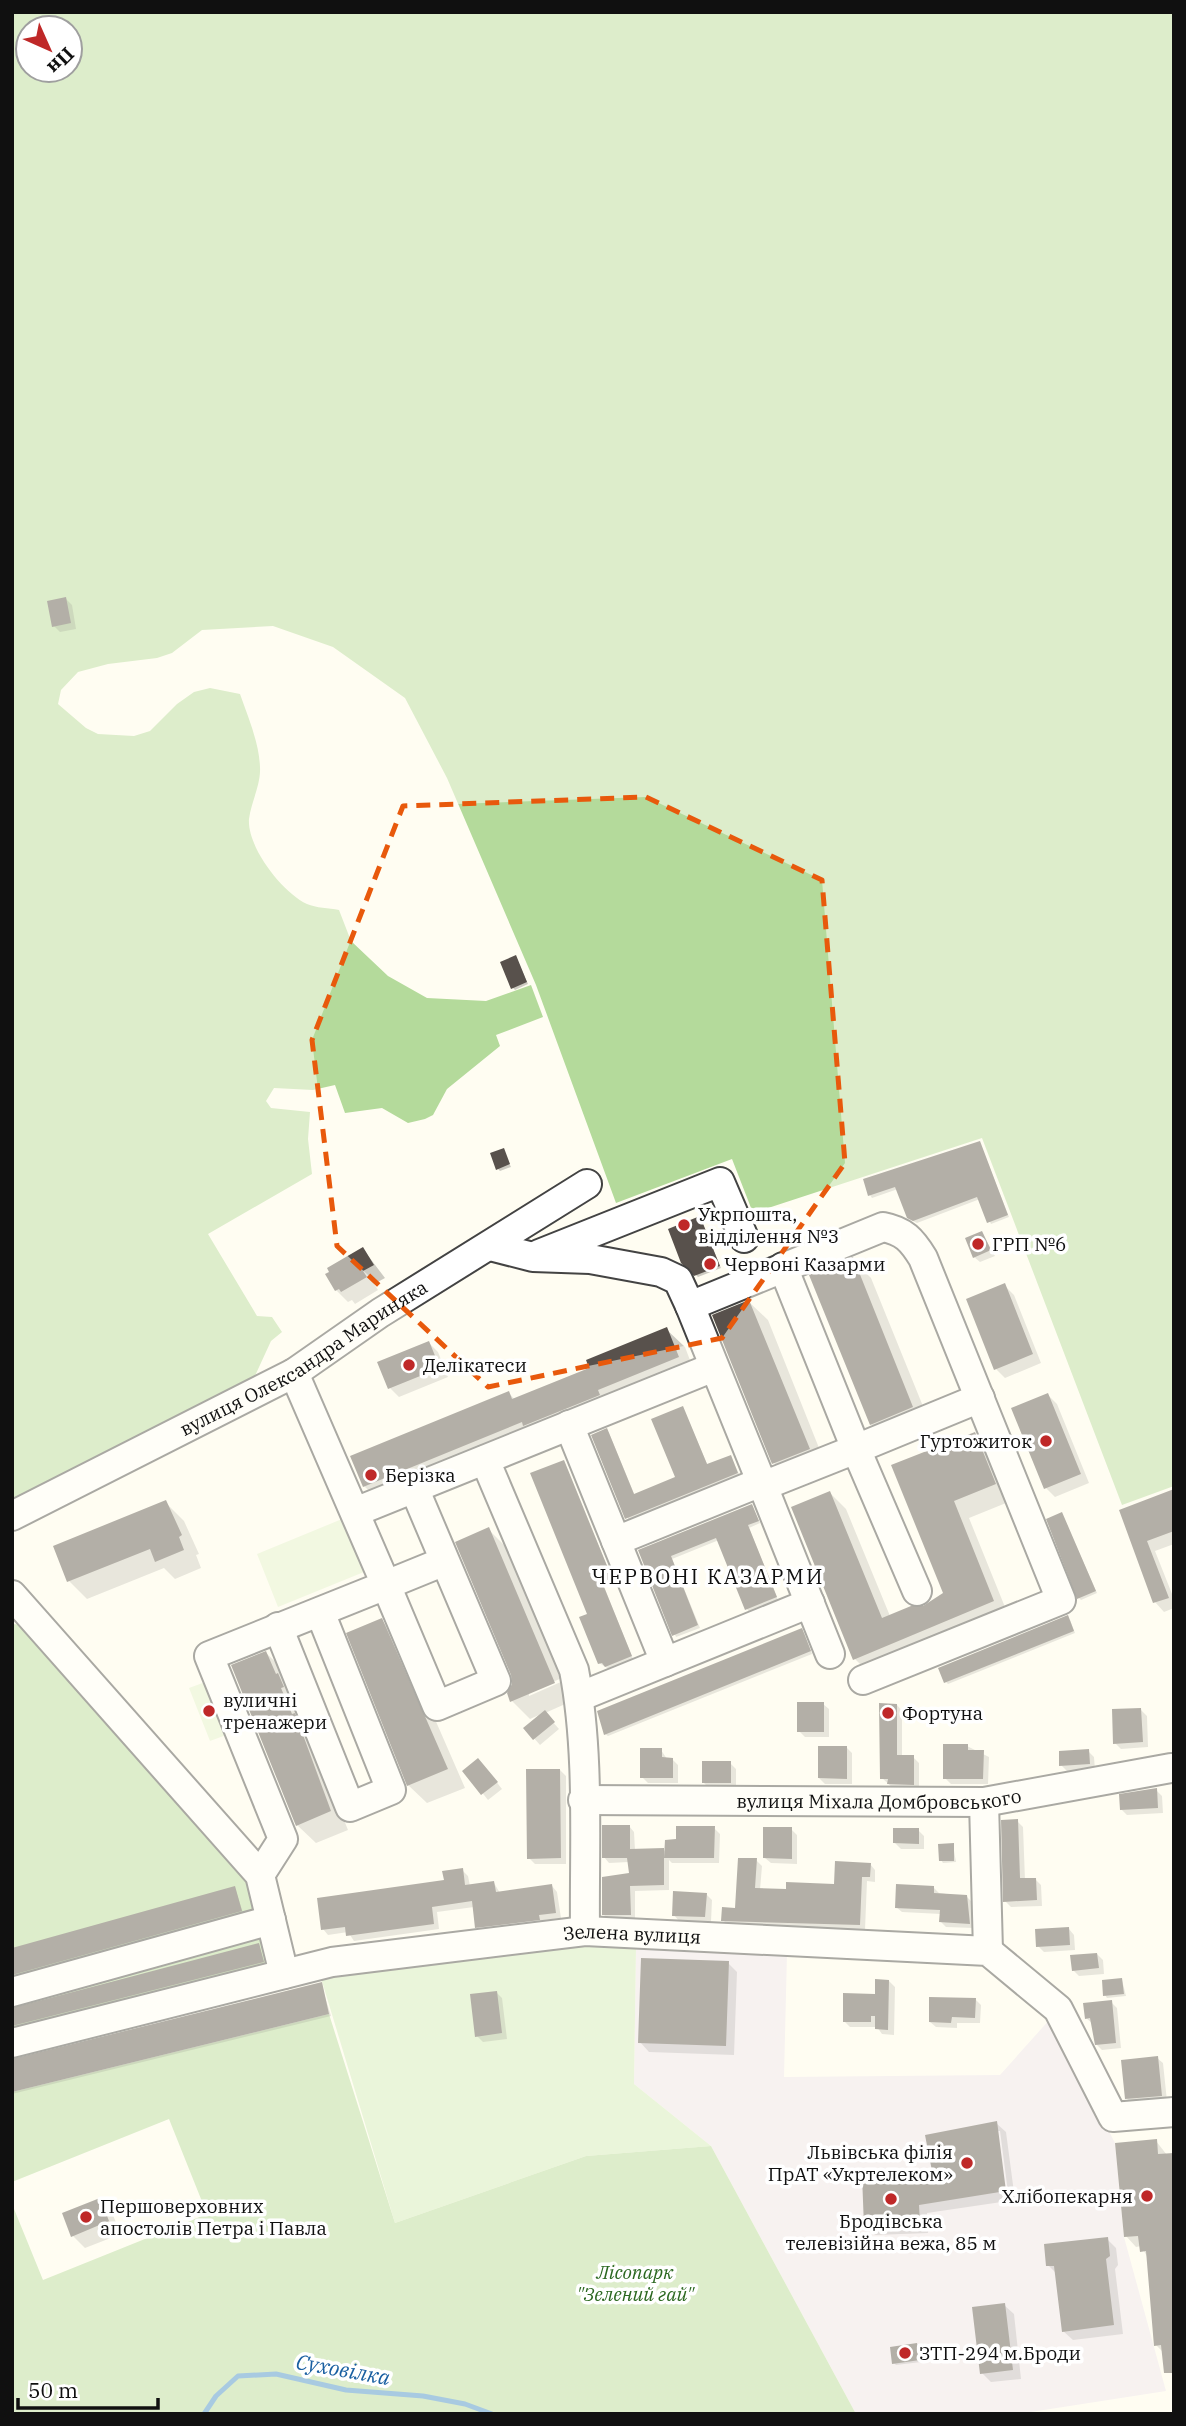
<svg xmlns="http://www.w3.org/2000/svg" width="1186" height="2426" font-family="'IBM Plex Serif',serif">
  <style>
    .industrial { fill: #ede4ee }
    .green { fill: #d1eabc }
    .forest { fill: #b4da9b; fill-rule: evenodd }
    .pitch { fill: #e3f1cd }
    .shadow { fill: #0003; fill-rule: evenodd }
    .lines { fill: none; stroke-linecap: round; stroke-linejoin: round }
    .stream { stroke: #3f8dcc; stroke-width: 5 }
    .building { fill: #58514c }
    .minor-casing { stroke: #434343; stroke-width: 32 }
    .minor { stroke: #fff; stroke-width: 28 }
    .marked { fill: none; stroke: #e8590c; stroke-width: 5; stroke-dasharray: 14 9; stroke-linejoin: round }
    .poi-dot { fill: #bf2828; stroke: #fff; stroke-width: 2.5 }
    .labels { text-anchor: middle; stroke-width: 7; stroke-linejoin: round; paint-order: stroke }
    .poi-label { font-size: 19px; fill: #101010; stroke: #fff; text-anchor: start }
    .street-label { font-size: 19px; fill: #101010; stroke: #fff }
    .park-label { font-size: 19px; font-style: italic; fill: #2b6820; stroke: #fff }
    .neighbourhood-label { font-size: 21px; letter-spacing: 2px; fill: #101010; stroke: #fff }
    .water-label { font-size: 21px; font-style: italic; fill: #195fa1; stroke: #fff }
  </style>
  <rect width="100%" height="100%" fill="#fffdf2"/>
  <path class="industrial" d="M636,1948l151,5 -3,124 216,-2 51,-57 64,125 9,94 42,154 -148,23h-162l-145,-268 -77,-62z"/>
  <path class="green" d="M587,1944l49,4 -2,136 77,62 -125,10 -191,67 -74,-245z"/>
  <path class="forest" d="M12,12h1162v1474l-52,19 -140,-367 -229,75 -21,-54 -116,44 -80,-218 -89,-207 -42,-80 -72,-51 -60,-21 -71,4 -30,23 -15,5 -49,6 -30,8 -17,18 -3,14 28,24 12,6 36,2 16,-5 27,-27 17,-12 16,-4 30,6c8,23 19,48 20,73 1,18 -9,35 -11,52 -2,28 33,73 58,85 9,4 22,4 32,6l12,31 37,35 39,22 59,3 45,-16 12,32 -47,18 4,11 -53,43 -14,26 -8,4 -17,4 -26,-15 -37,5 -10,-28 -22,5 -39,-2 -8,13 5,7 39,4 -2,27 4,35 -104,60 49,82 15,1 10,15 -11,9 -17,37 -242,122zM28,28h42v42h-42z
    M12,1624l14,1 226,250 23,90 -263,69z
    M329,2014l66,209 191,-67 125,-10 145,268h-844v-210l31,76 164,-66 -38,-95 -157,63v-90z"/>
  <path class="pitch" d="M342,1519l22,53 -86,35 -21,-53z
    M208,1681l21,53 -19,7 -21,-53z"/>
  <path class="shadow" d="M66,599l6,6 4,24 -16,3 -6,-6z
    M516,957l12,27 -13,6 -2,-2z
    M980,1143l29,74 -18,7 -11,-25 -63,24 -6,-3 -13,-31 -26,9 -2,-3 -5,-15z
    M503,1150l8,17 -11,4 -2,-2z
    M700,1218l21,50 -23,9 -15,-15z
    M982,1233l13,23 -15,6 -6,-5z
    M363,1249l22,29 -11,6 4,6 -23,14 -3,-4 -4,2 -12,-12z
    M852,1259l19,19 60,148 -41,17 -19,-19z
    M1004,1285l10,10 27,68 -36,15 -9,-9z
    M749,1302l19,18 59,148 -35,14 -18,-19 -60,-147z
    M666,1329l19,18 11,29 -313,128 -19,-18 145,-93 6,7 76,-31z
    M429,1343l9,9 10,25 -49,20 -9,-9z
    M1048,1395l9,9 32,79 -34,14 -9,-9z
    M683,1408l25,58 23,-9 9,19 -111,45 -36,-85 14,-6 2,3 26,63 42,-18z
    M975,1434l16,16 20,51 -42,17 40,99 -138,58 -16,-16 -25,-166 16,16 44,107 33,-8 22,-14 -52,-128z
    M563,1462l50,118 -10,4 30,75 -24,10 -10,-6z
    M1174,1490v54l-19,7 19,48v9l-10,4 -9,-10 -34,-91z
    M165,1502l19,19 15,33 -3,1 5,13 -26,11 -11,-11 -77,31 -18,-18z
    M752,1506l8,17 -11,5 29,72 -29,12 -2,-3 -28,-69 -47,19 28,69 -24,9 -36,-86z
    M1062,1514l35,79 -16,7 -2,-2z
    M488,1529l19,19 55,130 -33,14v4l34,-15 9,20 -27,12 14,16 -19,16 -15,-17 14,-13 -9,4 -18,-18 2,-17z
    M381,1620l19,19 65,149 -38,15 -19,-18z
    M1070,1620l5,13 -127,51 -2,-2z
    M804,1632l8,22 -204,82 -3,-2z
    M266,1653l19,18 63,159 -32,13 -19,-18z
    M823,1704l6,5v28h-24l-6,-6z
    M897,1705l5,6v46h11l6,6v27h-24l-13,-12z
    M1141,1710l6,6 1,31 -27,2 -6,-6z
    M967,1746l22,11 -1,27h-37l-6,-6z
    M847,1748l5,5v31h-27l-6,-6z
    M661,1750l6,9h5l6,6v18h-30l-6,-6z
    M1088,1751l6,6 1,13 -28,1 -6,-6z
    M730,1763l6,6v19h-27l-6,-6z
    M484,1766l18,23 -14,11 -23,-29z
    M560,1770l6,6v88h-31l-6,-6z
    M1156,1790l6,6 1,17 -36,2 -6,-6z
    M1017,1821l6,6 2,53 10,-1 6,6 1,21 -31,1 -6,-6z
    M629,1826l5,6 1,18h29l2,3 12,-12 36,-13 6,6 -1,29h-47l-3,-3v30l-34,1v29h-26l-6,-6 27,-39 -1,-13 -20,1 -5,-6z
    M791,1829l6,6v29l-26,-1 -6,-5z
    M918,1830l6,6v13h-23l-6,-6z
    M953,1845l3,17 -13,1 -2,-3z
    M756,1860l6,6 -2,24 28,1 48,-5 34,-22 5,6v12l-8,-1 -2,49 -136,-4 -6,-6 14,-10z
    M462,1870l6,6 2,10 24,-3 6,10 52,-7 5,6 4,26 -17,2 1,5 -62,8 -6,-6 -3,-20 -37,5 2,17 -85,12 -6,-9 -20,3 -5,-6 123,-47z
    M235,1888l8,25 -231,64v-27z
    M934,1888l5,5 28,4 5,5 2,26 -28,-1 -5,-5v-8l-39,-2 -6,-5z
    M706,1894l6,6 -1,22 -32,-1 -5,-6z
    M1069,1929l5,6 1,15 -31,2 -6,-6z
    M259,1945l6,19 -253,64v-17z
    M1097,1954l6,6 1,14 -25,2 -6,-6z
    M728,1963l9,9 -3,83 -85,-3 -9,-10z
    M1122,1980l4,16 -19,2 -2,-3z
    M889,1981l6,6 -1,48 -12,-1 -5,-7h-27l-6,-6 33,-25z
    M321,1984l10,32 -319,78v-33z
    M496,1992l6,6 5,41 -24,3 -6,-6z
    M975,1999l6,6 -1,18h-23v5l-21,-1 -6,-5z
    M1111,2002l6,6 4,40 -19,2 -6,-6 -3,-20 -7,-6z
    M1157,2058l6,5 4,38 -34,3 -6,-5z
    M996,2123l10,9 9,68 -88,13 1,20 -53,2 -9,-9zM997,2131h3l9,69h-3z
    M1156,2141l11,14 -4,197 -7,-7 -8,-87 -7,-12 -5,1 -10,-11z
    M100,2200l12,13 9,21 -36,14 -12,-12z
    M1107,2239l9,9 2,17 -3,4 8,65 -50,6 -10,-9 -6,-57 -9,-9z
    M1004,2305l10,9 7,65 -30,3 -9,-9z
    M917,2345l4,17 -25,3 -2,-2z"/>
  <g class="lines">
    <path class="stream" d="M204,2414l12,-18 22,-20 38,-2 70,16 77,6 42,8 27,10"/>
  </g>
  <path class="building" d="M66,597l5,26 -19,4 -5,-26z
    M516,955l11,27 -16,7 -11,-27z
    M980,1141l28,74 -21,8 -10,-26 -64,24 -6,-3 -12,-31 -27,9 -5,-17z
    M504,1148l6,16 -14,6 -6,-17z
    M700,1216l20,50 -26,10 -13,-13 -13,-34z
    M982,1231l9,19 -18,8 -8,-20z
    M363,1247l11,18 -11,6 4,6 -26,15 -2,-3 -4,2 -10,-17 4,-2 -2,-4z
    M853,1257l60,150 -43,18 -61,-150z
    M1005,1283l28,71 -39,16 -28,-71z
    M749,1300l61,149 -38,15 -60,-149z
    M667,1327l12,30 -81,33 2,5 -77,31 -1,-4 -159,65 -13,-31 159,-65 3,8 77,-31 -3,-8z
    M429,1341l11,27 -52,21 -11,-27z
    M1048,1393l33,81 -37,15 -33,-81z
    M683,1406l24,58 24,-9 7,18 -113,46 -34,-84 16,-7 27,66 41,-17 -24,-58z
    M975,1432l21,52 -42,17 40,100 -141,59 -62,-153 39,-16 52,127 29,-12h12l20,-13 -52,-128z
    M564,1460l48,118 -10,4 30,74 -27,11 -3,-4 -4,1 -19,-47 8,-3 -57,-141z
    M1174,1489v42l-27,10 22,57 -16,5 -34,-93z
    M166,1500l16,35 -3,2 5,13 -29,12 -5,-13 -83,33 -14,-36z
    M752,1504l7,17 -11,4 29,72 -32,13 -29,-72 -45,18 27,69 -26,11 -34,-86z
    M1062,1512l34,79 -19,8 -31,-80z
    M489,1527l66,156 -45,19 -3,-9 5,-9 -1,-9 -56,-133z
    M1068,1615l6,16 -130,52 -6,-15z
    M382,1618l66,151 -41,17 -61,-153z
    M802,1628l9,23 -207,84 -7,-24z
    M266,1651l10,23 2,-1 6,14 -3,1 11,26 3,-1 36,98 -35,15 -65,-161z
    M797,1702h27v30h-27z
    M879,1703l18,1v51h17v30l-27,-1 1,-5h-8z
    M1141,1708l2,34 -30,2 -1,-35z
    M545,1710l10,12 -22,18 -10,-12z
    M943,1744h25v6h16l-1,29h-40z
    M818,1746h29v33l-29,-1z
    M640,1748h22v9l11,1v20h-33z
    M1089,1749l1,15 -31,2v-15z
    M478,1758l20,24 -17,13 -19,-24z
    M702,1761h29v22h-29z
    M526,1769h34l1,89 -34,1z
    M1157,1788l1,20 -38,2 -1,-16z
    M1018,1819l2,59h16l1,22 -34,2 -2,-82z
    M602,1825h28v24l34,-1v37l-34,1 1,29h-29v-38l27,-4 -2,-15h-25z
    M676,1826h39l-1,32h-50l1,-18 11,-1z
    M763,1827h29v32l-29,-1z
    M893,1828h26v16l-26,-1z
    M954,1843v18h-15l-1,-17z
    M738,1858h19l-2,30 31,1v-7l48,2 1,-23 36,2 -1,14h-8l-2,48 -139,-4 1,-14 13,1z
    M463,1868l2,17 29,-4 2,11 56,-8 4,29 -17,2 1,5 -65,8 -3,-27 -40,6 2,17 -88,12 -1,-9 -24,3 -4,-32 127,-18 -2,-9z
    M896,1884l38,2v7l33,2 3,29 -31,-2 1,-12 -45,-2z
    M235,1886l7,25 -230,64v-27z
    M673,1891l34,2 -2,24 -33,-1z
    M1069,1927l1,18 -34,2 -1,-18z
    M259,1943l5,19 -252,64v-18z
    M1097,1953l2,15 -27,3 -2,-16z
    M641,1958l88,3 -3,85 -88,-3z
    M1122,1978l2,16 -21,2 -1,-16z
    M875,1979l14,1 -1,50 -13,-1v-13h-4v6h-28v-29l32,1z
    M322,1982l7,32 -317,78v-33z
    M497,1991l5,42 -27,4 -5,-43z
    M929,1997l47,1 -1,20 -23,-1 -1,6 -22,-1z
    M1112,2000l4,43 -21,2 -5,-27 -5,1 -2,-16z
    M1158,2056l4,40 -37,3 -4,-39z
    M997,2121l9,70 -87,14 1,19 -56,3 -2,-52 70,-4 -7,-36z
    M1157,2139l1,15 16,-1v220h-10l-3,-28 -7,1 -8,-95 -6,1 -2,-16 -14,1 -9,-94z
    M100,2198l9,23 -38,16 -9,-24z
    M1108,2237l2,19 -4,3 8,66 -52,7 -8,-66h-8l-2,-22z
    M1005,2303l8,67 -33,4 -8,-67z
    M917,2343l3,17 -28,4 -2,-17z"/>
  <g class="lines">
    <g class="minor-casing">
      <g id="minor">
        <path d="M490,1246l43,11 57,2 71,13 17,8 12,26 193,-79c21,4 29,13 40,31l138,342 -198,80"/>
        <path d="M539,1254l181,-72 24,56"/>
        <path d="M783,1267l73,182 124,-51"/>
        <path d="M690,1306l73,180 93,-37 61,142"/>
        <path d="M569,1425l96,237"/>
        <path d="M485,1460l89,210c16,84 10,175 11,261"/>
        <path d="M763,1486l67,168"/>
        <path d="M414,1488l82,193 -59,25 -51,-121 59,-24"/>
        <path d="M355,1512l359,-145"/>
        <path id="s1" d="M12,1516l282,-143 86,-60 207,-129"/>
        <path d="M616,1541l145,-59"/>
        <path d="M12,1595l248,280 24,99"/>
        <path d="M278,1627l72,180 41,-17 -71,-178"/>
        <path d="M579,1697l231,-94"/>
        <path id="s2" d="M583,1800l401,2 187,-34"/>
        <path d="M984,1802l4,149"/>
        <path d="M260,1875l23,-36 -74,-183 177,-71 -92,-212"/>
        <path d="M12,1992l259,-72"/>
        <path id="s3" d="M12,2043l320,-81 253,-31 403,20 70,58 55,108 61,-5"/>
      </g>
    </g>
    <use href="#minor" class="minor"/>
  </g>
  <path d="M0 0H1186V2426H0ZM646,797l176,83 23,283 -123,175 -234,49 -151,-141 -25,-206 91,-234z" fill="#fffdf2" fill-opacity=".55" fill-rule="evenodd"/>
  <path class="marked" d="M646,797l176,83 23,283 -123,175 -234,49 -151,-141 -25,-206 91,-234z"/>
  <g class="poi-dot">
    <circle cx="684" cy="1225" r="7"/>
    <circle cx="978" cy="1244" r="7"/>
    <circle cx="710" cy="1264" r="7"/>
    <circle cx="409" cy="1365" r="7"/>
    <circle cx="1046" cy="1441" r="7"/>
    <circle cx="371" cy="1475" r="7"/>
    <circle cx="209" cy="1711" r="7"/>
    <circle cx="888" cy="1713" r="7"/>
    <circle cx="967" cy="2163" r="7"/>
    <circle cx="1147" cy="2196" r="7"/>
    <circle cx="891" cy="2199" r="7"/>
    <circle cx="86" cy="2217" r="7"/>
    <circle cx="905" cy="2353" r="7"/>
  </g>
  <g class="labels">
    <g class="poi-label">
      <text x="698" y="1221">Укрпошта,<tspan x="698" dy="22">відділення №3</tspan></text>
      <text x="992" y="1251">ГРП №6</text>
      <text x="724" y="1271">Червоні Казарми</text>
      <text x="423" y="1372">Делікатеси</text>
      <text x="1032" y="1448" text-anchor="end">Гуртожиток</text>
      <text x="385" y="1482">Берізка</text>
      <text x="223" y="1707">вуличні<tspan x="223" dy="22">тренажери</tspan></text>
      <text x="902" y="1720">Фортуна</text>
      <text x="953" y="2159" text-anchor="end">Львівська філія<tspan x="953" dy="22">ПрАТ «Укртелеком»</tspan></text>
      <text x="1133" y="2203" text-anchor="end">Хлібопекарня</text>
      <text x="100" y="2213">Першоверховних<tspan x="100" dy="22">апостолів Петра і Павла</tspan></text>
      <text x="891" y="2228" text-anchor="middle">Бродівська<tspan x="891" dy="22">телевізійна вежа, 85 м</tspan></text>
      <text x="919" y="2360">ЗТП-294 м.Броди</text>
    </g>
    <g class="street-label">
      <text dy="7" stroke="none"><textPath href="#s1" startOffset="332">вулиця Олександра Мариняка</textPath></text>
      <text dy="7" stroke="none"><textPath href="#s2" startOffset="296">вулиця Міхала Домбровського</textPath></text>
      <text dy="7" stroke="none"><textPath href="#s3" startOffset="632">Зелена вулиця</textPath></text>
    </g>
    <g class="park-label">
      <text x="635" y="2279">Лісопарк<tspan x="635" dy="22">"Зелений гай"</tspan></text>
    </g>
    <g class="neighbourhood-label">
      <text x="708" y="1584">ЧЕРВОНІ КАЗАРМИ</text>
    </g>
    <g class="water-label">
      <text transform="translate(343 2370) rotate(10)" y="7">Суховілка</text>
    </g>
  </g>
  <rect width="1186" height="2426" fill="none" stroke="#101010" stroke-width="28"/>
  <g transform="translate(49 49) rotate(135)"><circle r="33" fill="#ffffff" stroke="#9f9f9f" stroke-width="2"/>
  <path d="M0-5L12 26L0 18L-12 26Z" fill="#bf2828"/>
  <text y="-10" font-size="19" font-weight="bold" text-anchor="middle" fill="#101010">Пн</text>
  </g>
  <path d="M18 2398v10h140v-10" fill="none" stroke="#101010" stroke-width="3.5"/>
  <text x="28" y="2398" font-size="21" fill="#101010" stroke="#ffffff" stroke-width="5" paint-order="stroke">50 m</text>
</svg>
